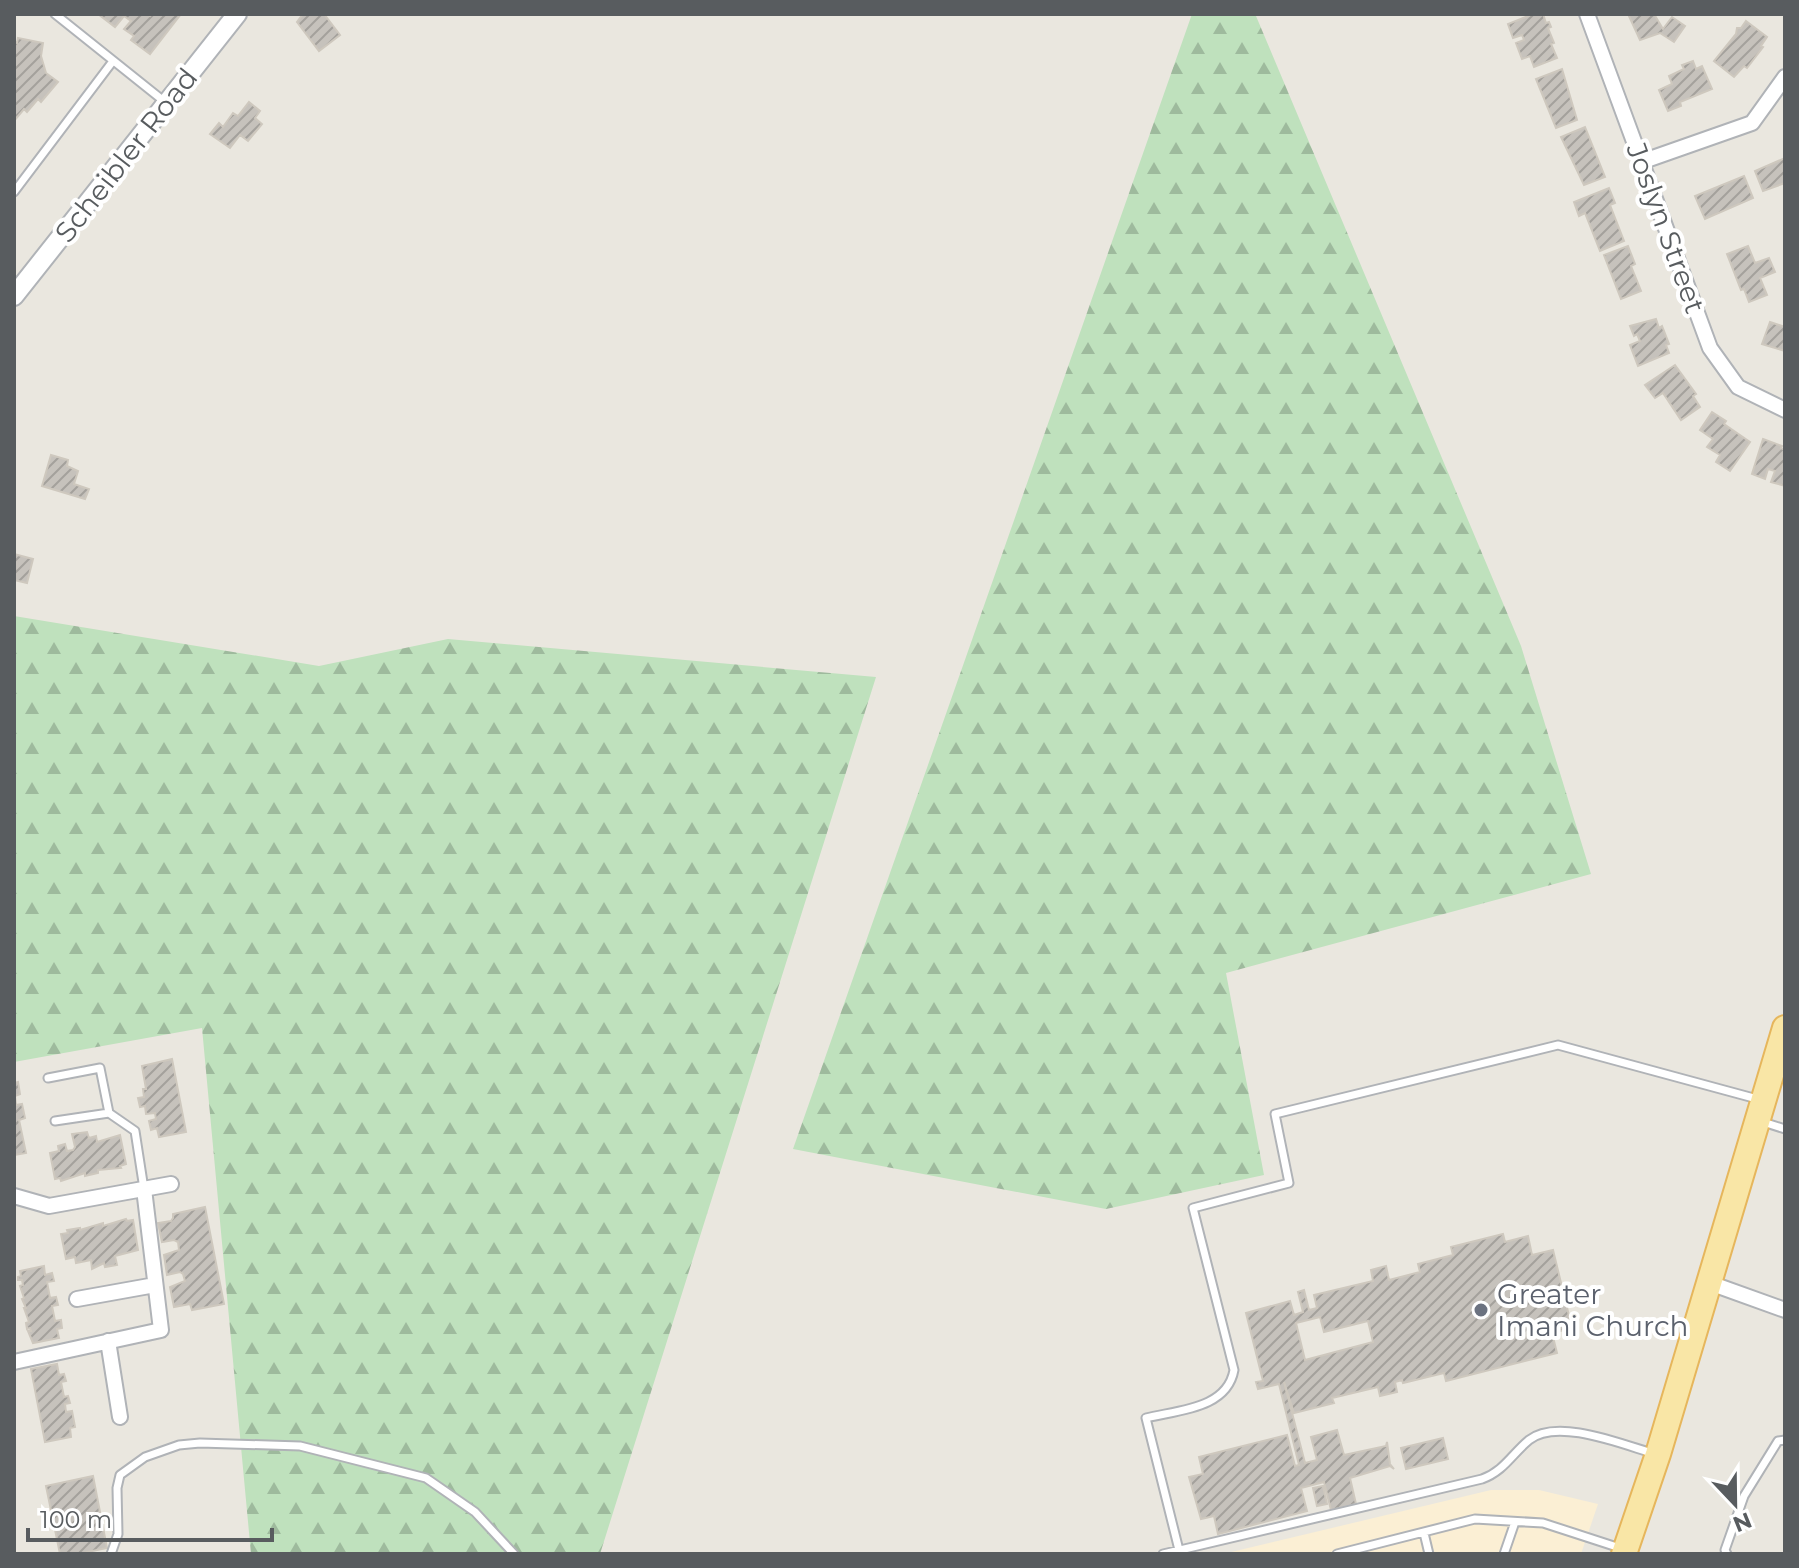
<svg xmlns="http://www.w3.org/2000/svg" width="1799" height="1568" font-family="Montserrat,sans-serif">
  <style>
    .commercial { fill: #fbefd4 }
    .forest { fill: url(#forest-firs) }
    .building { fill: url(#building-hatch); stroke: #cec8be; stroke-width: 2; fill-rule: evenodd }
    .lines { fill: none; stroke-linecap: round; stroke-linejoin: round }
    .service-casing { stroke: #b0b3b7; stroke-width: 11 }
    .minor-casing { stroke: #b0b3b7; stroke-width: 18 }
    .tertiary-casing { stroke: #b0b3b7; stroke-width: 22 }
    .primary-casing { stroke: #e6b65c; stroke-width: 28 }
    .service { stroke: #fff; stroke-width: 7 }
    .minor { stroke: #fff; stroke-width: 14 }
    .tertiary { stroke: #fff; stroke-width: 18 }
    .primary { stroke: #f9e6a6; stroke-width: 24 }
    .worship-dot { fill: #6b7280; stroke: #fff; stroke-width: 3 }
    .labels { text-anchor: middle; stroke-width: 8; stroke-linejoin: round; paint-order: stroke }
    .street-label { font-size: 28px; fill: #585c5f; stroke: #fff }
    .worship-label { font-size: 28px; fill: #5b616d; stroke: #fff; text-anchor: start }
  </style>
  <defs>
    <pattern id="forest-firs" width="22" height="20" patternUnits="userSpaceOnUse" patternTransform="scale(2)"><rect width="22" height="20" fill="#bfe1bd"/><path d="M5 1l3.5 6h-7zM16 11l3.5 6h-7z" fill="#9eba9d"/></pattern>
    <pattern id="building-hatch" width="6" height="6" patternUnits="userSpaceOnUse" patternTransform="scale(2)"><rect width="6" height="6" fill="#c6c2bc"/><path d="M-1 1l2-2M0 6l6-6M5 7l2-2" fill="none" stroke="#a4a19c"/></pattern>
  </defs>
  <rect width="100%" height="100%" fill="#eae7df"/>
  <path class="commercial" d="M1491,1490h48l59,14 -17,50h-358z"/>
  <path class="forest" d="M1192,14h60l4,2 265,630 70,228 -365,99 38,202 -158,34 -313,-60z
    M14,616l305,50 129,-27 428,38 -276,877h-349l-49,-526 -188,34z"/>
  <path class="building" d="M98,14h49l3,2 2,-2h29l-31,40 -19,-14 3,-4 -10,-7 7,-8 -7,-5 -9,11z
    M303,14h21l16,21 -21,16 -22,-29z
    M1533,14h10l3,9 3,-1 2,5 -3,1 6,15 -3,1 6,14 -23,9 -4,-11 -8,3 -6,-16 8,-3 -2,-5 -9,3 -5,-14z
    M1628,14h26l9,15 9,-12 13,9 -11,16 -14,-9 -20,7z
    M1746,21l21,16 -6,9 2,1 -16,21 -3,-2 -10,11 -20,-16 22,-27 1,-6h4z
    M18,38l25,5 -2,13 5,17 12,9 -17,20 -3,-3 -11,13 -3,-3 -10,12v-79l3,1z
    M1693,61l3,8 6,-3 10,23 -32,13 1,4 -13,5 -9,-21 13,-6 -3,-8 15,-7 -2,-4z
    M1562,69l15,51 -21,8 -20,-49z
    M249,102l11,9 -5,7 7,6 -14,17 -8,-6 -10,13 -20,-14 9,-11 4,4 10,-14 5,3z
    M1585,127l20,50 -21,8 -23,-48z
    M1785,158v25l-22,8 -8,-20z
    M1744,176l9,22 -48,21 -10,-23z
    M1609,188l6,15 -5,2 14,36 -24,10 -15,-38 -6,3 -5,-14z
    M1628,246l7,18 -4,2 10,25 -20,8 -17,-44z
    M1748,246l7,17 14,-5 6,14 -15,6 7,17 -18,7 -5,-13 -3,1 -14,-36z
    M1656,319l3,9 3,-2 7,18 -3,1 3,8 -31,13 -8,-21 10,-4 -3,-7 -3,2 -4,-10z
    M1770,322l15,5v24l-23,-7z
    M1675,365l21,29 -3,2 7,11 -19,13 -18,-27 -8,5 -10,-13z
    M1712,412l14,9 -2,3 26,18 -20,29 -14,-9 4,-7 -13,-8 6,-8 -13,-9z
    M1763,439l19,7 -1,2 4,2v36l-14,-4 4,-11 -7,-2 -3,10 -13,-5z
    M51,455l17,5 -1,6 11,5 -4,13 15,5 -4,10 -43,-13z
    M14,554l19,5 -6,24 -13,-3z
    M172,1059l14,73 -27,5 -2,-9 -6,2 -2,-9 7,-2 -1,-6 -9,1 -1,-8 -5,1 -2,-9 6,-1 -1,-8h3l-4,-23z
    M18,1082l2,12 -5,2 1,9 6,-1 3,14 -6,2 7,33 -12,2v-72z
    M87,1132l2,6 7,-2 1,6 23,-7 6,29 -6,2 1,2 -23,2v3l-13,3v-3l-24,8 -1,-3 -5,1 -5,-26 9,-2 -1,-5 7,-2 2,7 6,-1 2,-3 -3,-13z
    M205,1207l19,97 -32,6 -2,-6 -16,3 -4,-20 15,-6 -2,-7 -3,-2 -13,3 -3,-20 15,-5 -1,-8 -4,-2 -12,2 -4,-19 13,-2 2,-3v-4z
    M126,1219l1,2 6,-1 5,30 -23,6 2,9 -12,2 -1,-4 -12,6 -1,-9 -15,3 -1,-6 -9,2 -5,-25 7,-1 -1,-3 13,-2v2l23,-7v3z
    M1503,1234l2,8 23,-6 4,19 21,-5 19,78 -20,5 5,20 -111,28 -2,-8 -41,10 -1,-3 -7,2 2,10 -17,4 -2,-9 -46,11 2,5 -40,10 -10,-31 21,81 12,-3 -6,-23 26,-7 7,25 42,-9 1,-4 3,22 4,5 -4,-3 -40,12 6,26 -25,6 -7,-28 -23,6 6,23 -89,23 -4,-18 -13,3 -12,-42 14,-3 -4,-17 88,-22 8,31 4,-1 -20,-81 -21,5 -2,-7 7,-1 -17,-68 44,-12 4,14 9,-3 -5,-20 6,-2 5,20 8,-2 -3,-13 59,-14 -2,-11 15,-4 3,14 31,-8 -2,-8 35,-9 -2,-8zM1320,1317l4,15 44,-11 5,21 -68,18 -9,-37z
    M44,1266l1,9 7,-2 2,8 -7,1 3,16 6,-1 2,8 -6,1 3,15 6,-1 1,8 -5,1 2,9 -26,5 -5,-12h3l-1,-3 -3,1 -1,-6 3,-1 -5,-14h2l-4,-9 2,-1 -4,-12 3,-1 -1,-5h-4v-3l3,-1 -1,-5z
    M57,1364l2,11 5,-1 2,7 -5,1 3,15 4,-1 2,7 -5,1 1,8 6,-1 3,16 -5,1 1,9 -26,5 -14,-73z
    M1443,1438l5,21 -42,10 -5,-21z
    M93,1476l14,72 -29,6h-18l-14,-68z
    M1323,1486l4,18 -10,2 -4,-18z"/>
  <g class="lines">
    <g class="service-casing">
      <path id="service" d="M55,14l110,88
        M14,192l99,-131
        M48,1078l52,-10 9,45 26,18 9,58
        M55,1121l54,-8
        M1763,1122l22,7
        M1424,1533l5,21
        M1179,1550l-33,-132c32,-8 81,-9 88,-48l-41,-162 96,-25 -14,-69 283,-69 203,55
        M111,1554l7,-20 -1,-46 3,-13 25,-18 34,-12 21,-2 100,3 126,32 49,34 39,42
        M1163,1554l319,-75c22,-8 30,-25 47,-39 28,-23 95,5 126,14
        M1337,1554l138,-35 68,4 77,25
        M1504,1554l11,-32
        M1727,1554l-2,-4 19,-54 34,-55 7,-1"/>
    </g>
    <g class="minor-casing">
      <path id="minor" d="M1587,14l123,334 28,39 47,23
        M1641,162l111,-39 33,-46
        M14,1196l35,10 122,-22
        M1707,1282l78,28
        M77,1299l78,-14
        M108,1341l12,76
        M14,1362l147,-32 -17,-141"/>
    </g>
    <g class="tertiary-casing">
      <path id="tertiary" d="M14,296l223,-282"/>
    </g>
    <g class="primary-casing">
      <path id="primary" d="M1624,1554l34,-100 127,-426"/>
    </g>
    <use href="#service" class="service"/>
    <use href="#minor" class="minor"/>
    <use href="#tertiary" class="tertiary"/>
    <use href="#primary" class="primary"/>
  </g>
  <circle class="worship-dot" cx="1481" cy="1310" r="8"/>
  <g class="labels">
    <g class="street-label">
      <text transform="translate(126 155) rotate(-52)" y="10">Scheibler Road</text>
      <text transform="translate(1666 228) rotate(70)" y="10">Joslyn Street</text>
    </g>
    <g class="worship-label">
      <text x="1497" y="1304">Greater<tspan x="1497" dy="32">Imani Church</tspan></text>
    </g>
  </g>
  <rect width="1799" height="1568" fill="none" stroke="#585c5f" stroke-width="32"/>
  <g transform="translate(1735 1504) rotate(158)" stroke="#ffffff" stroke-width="6" paint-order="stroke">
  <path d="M0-6L14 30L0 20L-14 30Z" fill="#585c5f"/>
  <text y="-12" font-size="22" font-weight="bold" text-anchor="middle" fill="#585c5f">N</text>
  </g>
  <path d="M28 1528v12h244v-12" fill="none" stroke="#585c5f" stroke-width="4"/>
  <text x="40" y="1528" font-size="24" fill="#585c5f" stroke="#ffffff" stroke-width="6" paint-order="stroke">100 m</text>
</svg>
